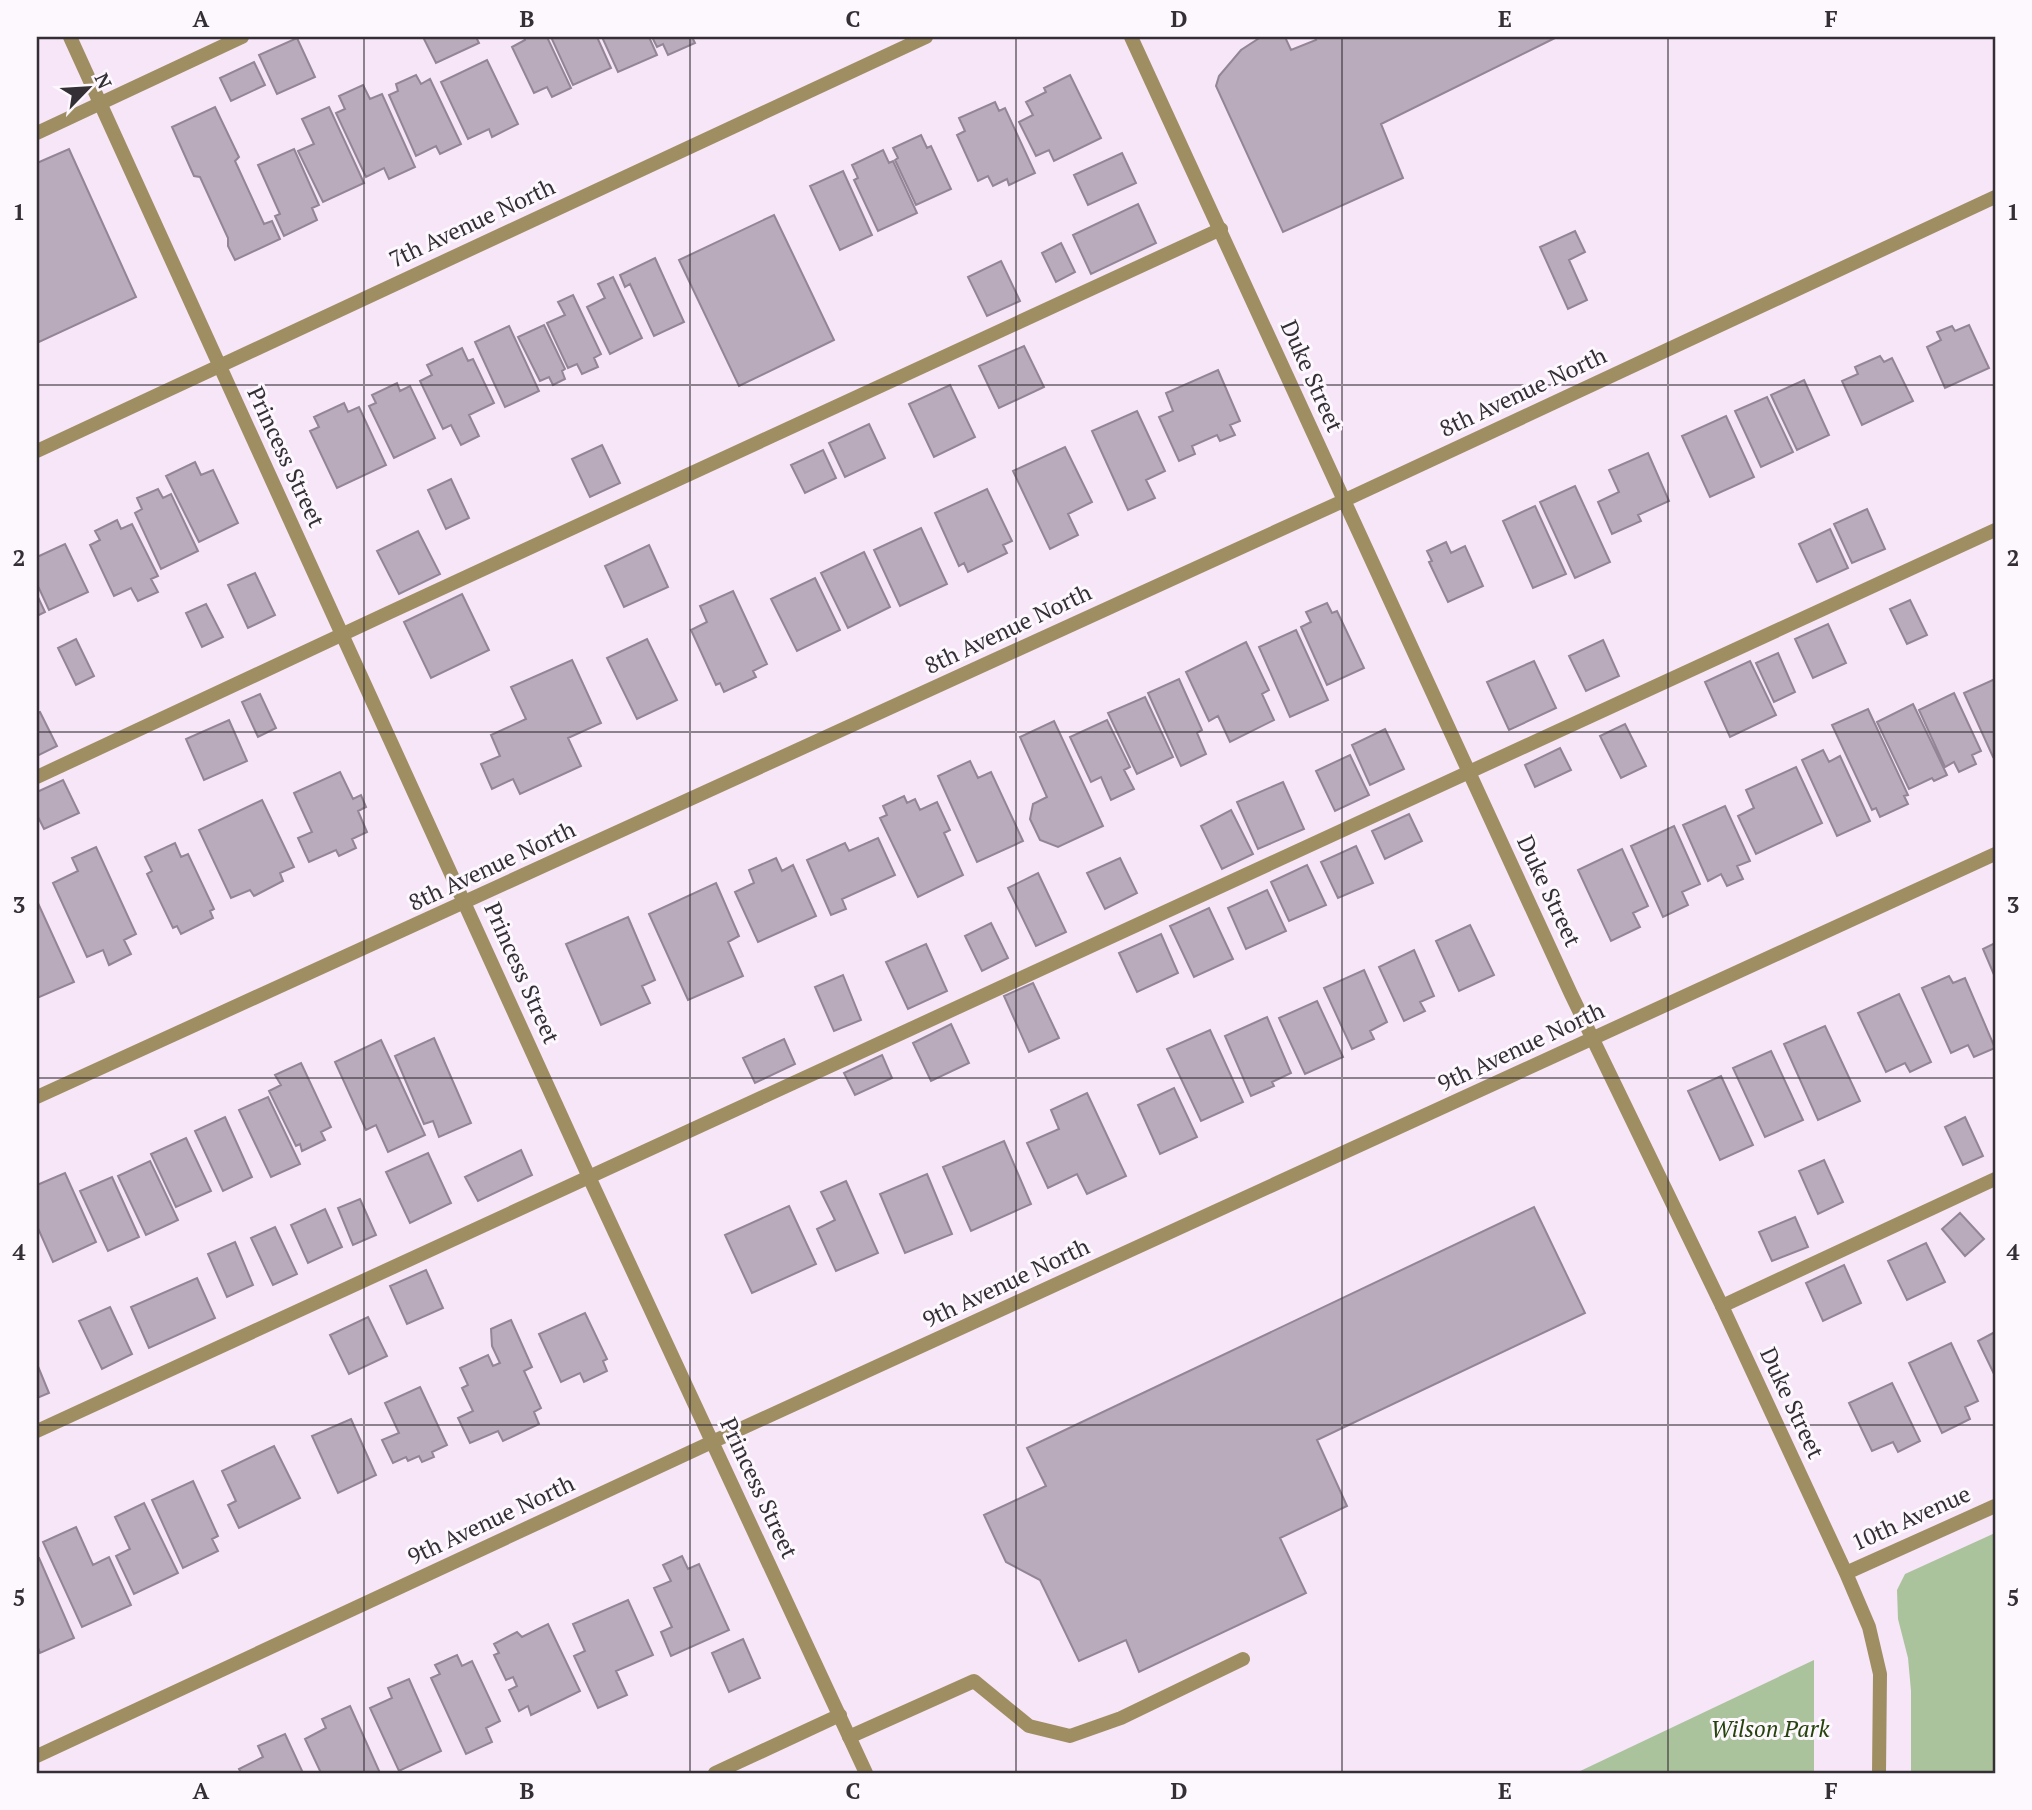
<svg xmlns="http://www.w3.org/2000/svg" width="2032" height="1810" font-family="'PT Serif',serif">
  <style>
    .green { fill: #abc39c }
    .building { fill: #b9abbb; stroke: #938595; stroke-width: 2 }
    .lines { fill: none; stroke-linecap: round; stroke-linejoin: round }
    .service { stroke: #a08e63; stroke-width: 14 }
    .minor { stroke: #a08e63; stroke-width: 14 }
    .tertiary { stroke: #a08e63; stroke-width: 14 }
    .grid { fill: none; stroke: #342e35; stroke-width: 2; stroke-opacity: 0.55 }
    .labels { text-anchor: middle; stroke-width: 6; stroke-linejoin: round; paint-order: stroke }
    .street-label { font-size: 23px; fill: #342e35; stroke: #fdf7fe }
    .park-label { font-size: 23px; font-style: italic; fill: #26430b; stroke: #fdf7fe }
    .neatline { fill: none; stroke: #342e35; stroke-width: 2.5 }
    .grid-label { font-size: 23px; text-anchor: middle; font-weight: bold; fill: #342e35 }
  </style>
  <rect width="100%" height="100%" fill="#f6e6f8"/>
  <path class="green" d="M1995,1533v240h-84v-82l-3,-33 -10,-39 -1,-29 8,-16z
    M1814,1660v113h-238z"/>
  <path class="building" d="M423,37h53l3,6 -43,20z
    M524,37h23l24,51 -19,9 -5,-10 -13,6 -22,-46 13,-7z
    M551,37h46l14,31 -38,17z
    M602,37h47l8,18 -39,17z
    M652,37h40l3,6 -27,12 -5,-11 -6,3z
    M1261,37h24l6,13 25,-10 -1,-3h242l-176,87 22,54 -120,54 -67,-146 3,-10 22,-26z
    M297,38l18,39 -38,17 -18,-39z
    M487,60l31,64 -26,13 -3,-8 -21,10 -27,-57z
    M254,62l11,23 -34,16 -11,-23z
    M416,75l5,9 9,-5 31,65 -21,10 -4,-8 -20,10 -27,-61 9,-4 -2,-7z
    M1070,75l31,63 -47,23 -5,-11 -13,6 -17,-34 14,-7 -7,-13 20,-10 -2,-4z
    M363,85l7,14 12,-5 33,73 -26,12 -5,-11 -18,9 -30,-64 9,-4 -6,-13z
    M995,102l4,9 6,-3 30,65 -26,12 -2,-6 -14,7 -5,-10 -10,5 -21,-46 8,-4 -6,-13z
    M215,107l24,50 -4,4 29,63 8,-3 8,18 -45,21 -7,-14v-8l-28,-61 -6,-1 -22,-49z
    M329,107l35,76 -41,19 -25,-51 16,-7 -12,-25z
    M921,135l6,13 4,-2 20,43 -35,16 -21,-45 3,-2 -5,-10z
    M69,149l67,148 -97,45 -2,-4v-175z
    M294,149l25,56 -7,3 5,12 -33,16 -9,-20 5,-2 -22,-49z
    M883,150l6,13 4,-2 24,52 -39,18 -24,-51 4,-2 -6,-13z
    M1122,153l14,30 -48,22 -14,-30z
    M843,171l29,64 -32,15 -30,-64z
    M1138,204l18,39 -65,31 -18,-39z
    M774,215l60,125 -95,46 -60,-126z
    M1575,231l10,21 -16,8 18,40 -19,9 -28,-62z
    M1061,243l14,29 -19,10 -14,-29z
    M655,258l29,64 -30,14 -24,-52 -5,3 -5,-12z
    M1001,261l19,40 -33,15 -19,-39z
    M613,277l29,61 -32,16 -23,-47 18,-9 -7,-14z
    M573,295l28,59 -7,4 4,9 -16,7 -5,-10 -9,4 -21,-45 18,-8 -7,-13z
    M544,325l21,44 -3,2 3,8 -12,6 -4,-8 -9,4 -22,-44z
    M1969,325l20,43 -44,20 -18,-41 14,-7 -4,-8 15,-6 3,5z
    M509,326l30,65 -34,16 -30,-65z
    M1024,346l20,41 -45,21 -20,-42z
    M462,348l6,13 5,-2 21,44 -25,12 10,21 -18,9 -10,-20 -8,4 -23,-48 12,-6 -5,-10z
    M1880,356l4,6 8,-4 21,43 -51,24 -20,-44 16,-7 -3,-7z
    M1218,370l22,51 -10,4 5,10 -15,6 -3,-6 -25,11 3,8 -16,7 -20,-44 14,-6 -7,-18z
    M1804,380l25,55 -32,15 -26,-55z
    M397,383l3,8 10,-5 25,52 -41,20 -25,-52 7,-3 -4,-8z
    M950,385l25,52 -41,20 -25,-53z
    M1767,397l26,55 -32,15 -26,-56z
    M344,403l4,9 11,-5 27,58 -49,23 -27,-57 9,-4 -5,-10z
    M1137,411l28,60 -19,9 9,18 -27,12 -36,-79z
    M1726,416l28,61 -44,20 -28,-61z
    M869,424l16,34 -40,19 -16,-34z
    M602,445l18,38 -30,14 -18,-38z
    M1065,447l27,55 -24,12 10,21 -28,14 -37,-78z
    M823,450l13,28 -31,15 -14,-28z
    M1648,453l21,48 -31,14 3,6 -29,13 -14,-32 21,-10 -10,-22z
    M195,462l6,13 12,-5 25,53 -39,19 -33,-66z
    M451,479l18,39 -23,11 -18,-39z
    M1575,486l35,76 -35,16 -35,-76z
    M158,489l5,9 8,-4 27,57 -37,18 -26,-56 7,-4 -5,-11z
    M987,489l25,52 -9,4 4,8 -39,19 -4,-9 -5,3 -24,-53z
    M1535,506l31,68 -33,14 -30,-67z
    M1867,509l18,40 -33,14 -18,-39z
    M117,520l4,9 11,-5 26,52 -7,3 7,13 -20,9 -7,-13 -17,8 -24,-51 10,-5 -5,-9z
    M921,528l26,56 -47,22 -26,-56z
    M1830,529l18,39 -31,14 -18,-38z
    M418,531l22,43 -41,20 -22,-43z
    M1446,542l5,11 14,-7 18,40 -35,16 -19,-40 3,-1 -5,-10z
    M65,544l23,48 -39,18 -12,-26v-27z
    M649,545l19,42 -44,20 -19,-41z
    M864,552l26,55 -42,21 -27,-55z
    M255,573l20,42 -27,13 -20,-43z
    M815,578l25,52 -43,21 -26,-52z
    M733,591l34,73 -14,7 3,6 -32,15 -4,-9 -4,2 -25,-55 16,-8 -7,-16z
    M462,594l27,56 -58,28 -27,-56z
    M37,595l8,17 -8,4z
    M1910,600l17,35 -20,9 -17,-35z
    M1327,603l5,10 5,-2 27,57 -37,17 -26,-58 10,-5 -5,-10z
    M206,604l17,33 -21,10 -16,-34z
    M1828,624l18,39 -33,15 -18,-39z
    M1296,630l32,70 -38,17 -31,-70z
    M76,639l18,37 -18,9 -18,-37z
    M647,639l30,61 -40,19 -30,-61z
    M1603,640l16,36 -33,15 -17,-35z
    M1246,642l23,48 -7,4 12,26 -44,22 -12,-26 -9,5 -23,-49z
    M1778,653l17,39 -21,10 -18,-39z
    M572,660l29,63 -33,15 13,28 -61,28 -7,-15 -21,10 -11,-25 19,-8 -9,-21 35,-16 -15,-32z
    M1534,661l22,47 -47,22 -22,-48z
    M1750,661l26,54 -46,22 -25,-55z
    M1179,679l23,51 -5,3 9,21 -25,12 -33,-73z
    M1995,679v77l-2,1 -29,-64z
    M1954,693l27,58 -9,4 4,9 -17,8 -5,-10 -9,5 -26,-57z
    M260,694l16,34 -18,9 -16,-35z
    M1145,697l28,60 -36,17 -29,-61z
    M1913,704l34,71 -13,6 -2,-3 -23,11 -32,-67z
    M1868,709l40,86 -4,1 4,8 -28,13 -4,-9 -4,2 -40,-85z
    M40,712l17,34 -20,10v-43z
    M229,720l18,41 -43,19 -18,-41z
    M1107,720l23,47 -6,3 10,19 -23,11 -10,-23 -10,5 -21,-45z
    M1054,721l49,105 -45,21 -18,-7 -10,-21 3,-15 14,-7 -27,-60z
    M1625,724l21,42 -25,12 -21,-42z
    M1385,729l19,40 -34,16 -18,-40z
    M1560,748l11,22 -36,17 -10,-22z
    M1823,750l6,12 11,-6 30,65 -33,15 -35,-76z
    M1350,755l19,40 -34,16 -19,-40z
    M970,761l8,17 13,-6 32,69 -46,21 -39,-86z
    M1796,767l26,56 -66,31 -18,-38 16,-8 -8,-18z
    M340,772l13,27 8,-4 5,12 -8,4 9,21 -15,7 4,9 -17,8 -3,-6 -27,12 -11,-24 14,-6 -18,-39z
    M63,780l16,33 -35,16 -7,-14v-23z
    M1283,782l21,47 -46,20 -21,-47z
    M904,796l3,7 8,-4 5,11 17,-8 13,28 -6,3 19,42 -45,22 -38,-79 7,-3 -4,-9z
    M262,800l32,67 -14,6 3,8 -29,15 -4,-6 -19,8 -32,-68z
    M1725,806l25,55 -13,5 6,13 -16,7 -6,-12 -13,7 -25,-56z
    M1231,810l22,44 -31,15 -21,-43z
    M1409,814l13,27 -37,18 -13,-28z
    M1674,826l26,58 -18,8 6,13 -25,12 -32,-71z
    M878,838l17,37 -53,24 4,10 -15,6 -24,-55 38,-17 4,8z
    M175,843l6,14 7,-3 26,55 -4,2 3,7 -32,16 -4,-8 -4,2 -26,-54 5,-3 -7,-14z
    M1356,846l17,37 -35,15 -17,-36z
    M96,847l40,87 -12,6 7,14 -22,11 -6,-15 -16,7 -34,-74 25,-12 -6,-13z
    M1622,849l26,57 -15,7 7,14 -29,14 -33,-71z
    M776,858l6,13 11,-6 23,51 -58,26 -23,-50 19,-9 -5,-13z
    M1120,858l17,35 -32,16 -18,-36z
    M1307,865l19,40 -37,16 -18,-39z
    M1038,873l28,59 -30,14 -28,-58z
    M716,883l23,53 -11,6 15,34 -55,24 -39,-86z
    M1267,890l19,41 -40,18 -18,-41z
    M37,901l37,81 -37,16z
    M1209,908l24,51 -39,18 -24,-51z
    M628,917l27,63 -13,6 8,17 -49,22 -35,-81z
    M991,923l17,35 -26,13 -17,-35z
    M1470,925l24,50 -35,16 -23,-50z
    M1161,934l17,39 -41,19 -18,-39z
    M1995,943v34l-12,-28z
    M926,944l21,47 -39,18 -22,-47z
    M1414,950l20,46 -14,6 5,9 -21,10 -25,-54z
    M1364,970l23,52 -17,9 4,8 -22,10 -28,-61z
    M843,975l18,45 -27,11 -19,-44z
    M1949,976l4,7 12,-5 30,70 -21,9 -6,-12 -17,8 -29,-65z
    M1033,983l26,55 -30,14 -25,-56z
    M1899,994l32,68 -21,10 -5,-9 -19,9 -28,-59z
    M1317,1001l26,56 -38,17 -26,-56z
    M1267,1017l24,56 -19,9 2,4 -23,10 -26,-60z
    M951,1024l18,39 -38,18 -18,-38z
    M1825,1026l35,75 -42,19 -34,-76z
    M1210,1030l33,72 -42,19 -34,-72z
    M434,1038l37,85 -32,14 -6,-16 -9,3 -29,-68z
    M784,1039l11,25 -40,19 -12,-25z
    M381,1040l44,95 -37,17 -12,-27 -10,5 -31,-68z
    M1771,1051l32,69 -38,17 -32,-69z
    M882,1055l10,23 -37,17 -11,-22z
    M301,1063l30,64 -10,5 4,8 -23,11 -2,-7 -4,2 -27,-55 12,-6 -6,-10z
    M1721,1076l32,69 -33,15 -32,-69z
    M1174,1088l23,49 -37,17 -22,-49z
    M1087,1093l39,83 -39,18 -10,-20 -29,14 -21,-45 32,-14 -8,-19z
    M268,1097l32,67 -29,13 -32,-67z
    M225,1117l27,60 -29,14 -28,-60z
    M1965,1117l18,39 -20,9 -18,-38z
    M186,1138l25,53 -35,16 -25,-53z
    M1004,1141l27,63 -60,27 -28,-64z
    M521,1150l11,25 -54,26 -13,-24z
    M428,1153l23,50 -41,20 -24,-51z
    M1824,1160l19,42 -25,12 -19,-43z
    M150,1161l28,59 -32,15 -28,-59z
    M65,1173l31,69 -43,20 -16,-36v-41z
    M927,1174l25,60 -47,19 -25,-59z
    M112,1177l27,60 -31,14 -28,-60z
    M846,1181l32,72 -42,18 -19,-42 18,-9 -14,-28z
    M360,1199l16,36 -23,10 -15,-37z
    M789,1206l27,58 -64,29 -27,-58z
    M1534,1207l51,106 -268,127 30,66 -67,32 26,55 -167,79 -13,-32 -47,21 -39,-81 -34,-18 -22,-47 62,-29 -19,-38z
    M325,1209l17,38 -34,16 -17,-38z
    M1960,1213l24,26 -19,17 -23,-27z
    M1795,1217l13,30 -36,14 -13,-29z
    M275,1227l22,47 -24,11 -22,-47z
    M235,1242l18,43 -26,12 -19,-43z
    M1926,1243l19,39 -38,18 -19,-39z
    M1844,1265l17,38 -38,18 -17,-38z
    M426,1270l17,38 -36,16 -17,-38z
    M197,1278l18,40 -66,30 -18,-41z
    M110,1307l22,47 -30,15 -23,-48z
    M585,1313l22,46 -4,2 4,10 -23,11 -4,-9 -19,9 -22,-48z
    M368,1317l19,39 -38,18 -19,-39z
    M511,1320l21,47 -8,4 17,37 -7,4 5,12 -36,17 -5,-10 -28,12 -12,-25 15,-7 -11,-23 6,-3 -8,-17 28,-13 5,11 7,-3 -8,-17 -1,-17z
    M1995,1332v44l-17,-35z
    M1951,1343l27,58 -13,6 5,12 -28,14 -33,-70z
    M37,1364l12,29 -12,5z
    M1892,1383l28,58 -22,11 -5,-10 -21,9 -23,-48z
    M420,1387l27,58 -15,7 2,5 -12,5 -3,-6 -11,5 -2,-4 -13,6 -11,-23 17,-7 -14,-30z
    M351,1419l25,56 -38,18 -26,-57z
    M274,1446l26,52 -61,30 -11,-23 8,-4 -14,-30z
    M193,1481l25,55 -6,3 6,12 -35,17 -31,-68z
    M144,1503l34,70 -44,21 -18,-38 14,-7 -15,-32z
    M76,1527l17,38 16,-8 22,48 -49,22 -39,-85z
    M682,1556l6,13 11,-5 30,66 -58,26 -10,-24 11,-5 -18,-39 17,-7 -8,-16z
    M39,1558l35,80 -34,15 -3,-8v-86z
    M628,1600l25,55 -37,16 11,24 -29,13 -24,-52 11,-5 -12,-27z
    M548,1624l32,67 -49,24 -3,-9 -9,5 -10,-21 8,-4 -4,-9 -7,3 -12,-25 5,-2 -5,-9 23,-12 5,5z
    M743,1639l17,39 -31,14 -17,-39z
    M457,1655l5,11 10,-5 28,60 -14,7 6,14 -26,12 -35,-76 9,-4 -5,-9z
    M409,1679l32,72 -42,20 -29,-63 22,-10 -4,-10z
    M350,1706l30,67h-59l-16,-34 21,-11 -4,-9z
    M285,1734l18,39h-62l-2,-4 24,-12 -5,-11z"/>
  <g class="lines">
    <path class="service" d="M37,133l205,-96
      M37,777l349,-163 835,-385
      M1722,1306l273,-127
      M37,1431l1958,-901
      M849,1737l125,-56 55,45 41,10 51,-18 122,-59
      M715,1773l125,-58"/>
    <path class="minor" d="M70,37l519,1140 277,596
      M1131,37l440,957 151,312 124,267 23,54 11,47 -1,99
      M37,1097l1306,-596 652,-304
      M1846,1573l149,-67
      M37,1756l675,-314 1283,-588"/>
    <path class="tertiary" d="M37,451l889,-414"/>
  </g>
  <path class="grid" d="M364,37v1736M690,37v1736M1016,37v1736M1342,37v1736M1668,37v1736M37,385h1958M37,732h1958M37,1078h1958M37,1425h1958"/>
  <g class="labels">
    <g class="street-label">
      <text transform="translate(472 223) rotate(-25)" y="8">7th Avenue North</text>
      <text transform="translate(1312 376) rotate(66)" y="8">Duke Street</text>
      <text transform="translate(1523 392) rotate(-25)" y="8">8th Avenue North</text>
      <text transform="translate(286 457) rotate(65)" y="8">Princess Street</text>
      <text transform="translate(1008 629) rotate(-25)" y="8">8th Avenue North</text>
      <text transform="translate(492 866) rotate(-25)" y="8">8th Avenue North</text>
      <text transform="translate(1549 891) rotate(65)" y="8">Duke Street</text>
      <text transform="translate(522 973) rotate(66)" y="8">Princess Street</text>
      <text transform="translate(1521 1047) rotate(-25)" y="8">9th Avenue North</text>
      <text transform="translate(1006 1283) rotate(-25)" y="8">9th Avenue North</text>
      <text transform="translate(1792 1403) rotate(65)" y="8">Duke Street</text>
      <text transform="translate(759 1488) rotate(65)" y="8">Princess Street</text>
      <text transform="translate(1911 1518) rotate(-24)" y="8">10th Avenue</text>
      <text transform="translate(491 1520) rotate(-25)" y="8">9th Avenue North</text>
    </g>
    <g class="park-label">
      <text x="1770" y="1737">Wilson Park</text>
    </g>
  </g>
  <rect width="2032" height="1810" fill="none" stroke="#fdf7fe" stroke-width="77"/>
  <g transform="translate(88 88) rotate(65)" stroke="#fdf7fe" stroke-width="5" paint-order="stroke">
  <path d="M0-5L12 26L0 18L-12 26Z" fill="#342e35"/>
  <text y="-10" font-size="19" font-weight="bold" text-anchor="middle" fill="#342e35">N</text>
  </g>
  <rect x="38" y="38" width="1956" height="1734" class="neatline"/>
  <g class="grid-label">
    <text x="201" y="27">A</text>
    <text x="527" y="27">B</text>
    <text x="853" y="27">C</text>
    <text x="1179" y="27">D</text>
    <text x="1505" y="27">E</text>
    <text x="1831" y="27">F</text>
    <text x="19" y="220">1</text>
    <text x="2013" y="220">1</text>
    <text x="19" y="566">2</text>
    <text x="2013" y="566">2</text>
    <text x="19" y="913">3</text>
    <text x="2013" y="913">3</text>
    <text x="19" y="1260">4</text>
    <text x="2013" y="1260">4</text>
    <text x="19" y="1606">5</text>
    <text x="2013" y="1606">5</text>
    <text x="201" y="1799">A</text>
    <text x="527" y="1799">B</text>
    <text x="853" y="1799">C</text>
    <text x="1179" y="1799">D</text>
    <text x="1505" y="1799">E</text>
    <text x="1831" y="1799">F</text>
  </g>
</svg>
